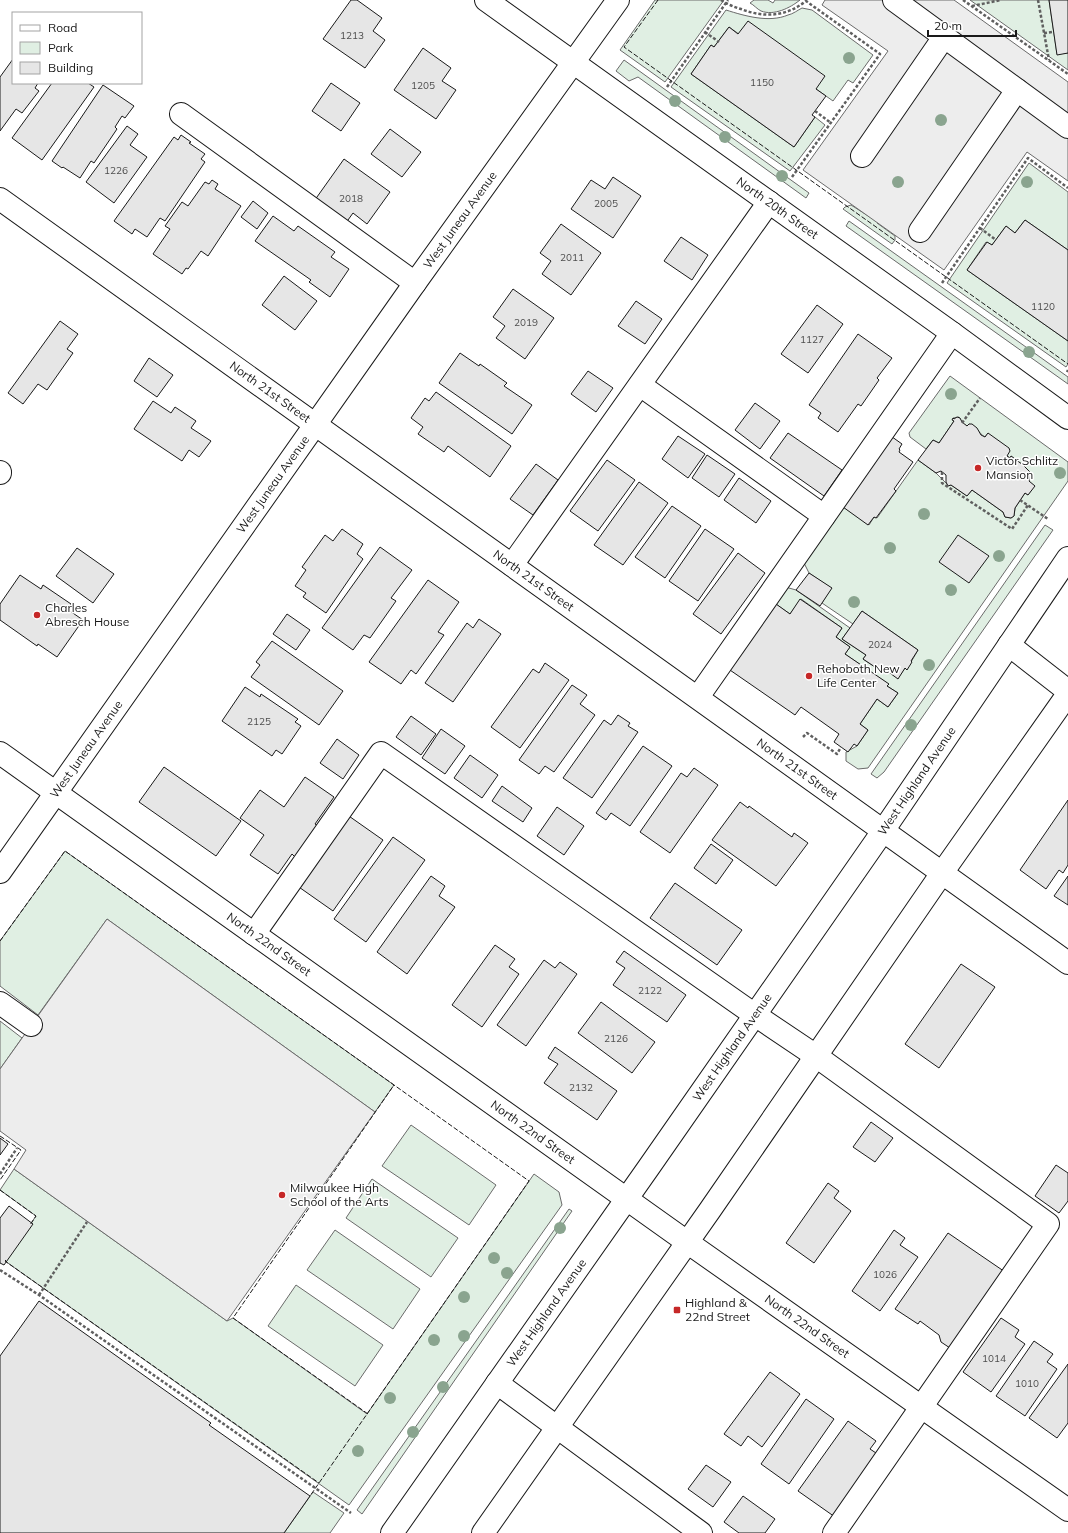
<svg xmlns="http://www.w3.org/2000/svg" width="1068" height="1533" font-family="Mulish,sans-serif">
  <style>
    .green { fill: #e0efe3; stroke: #6a6a6a }
    .parking { fill: #ededed; stroke: #6a6a6a }
    .building { fill: #e6e6e6; stroke: #1a1a1a }
    .lines { fill: none; stroke-linecap: round; stroke-linejoin: round }
    .minor-casing { stroke: #1a1a1a; stroke-width: 24 }
    .major-casing { stroke: #1a1a1a; stroke-width: 24 }
    .path { stroke: #5f5f5f; stroke-width: 2.5; stroke-dasharray: 3 2; stroke-linecap: butt }
    .minor { stroke: #fff; stroke-width: 22 }
    .major { stroke: #fff; stroke-width: 22 }
    .fence { stroke: #1a1a1a; stroke-width: 1; stroke-dasharray: 5 2; stroke-linecap: butt }
    .tree { fill: #8aa48f }
    .poi-dot { fill: #c62828; stroke: #fff; stroke-width: 1.5 }
    .labels { text-anchor: middle; stroke-width: 3; stroke-linejoin: round; paint-order: stroke }
    .number-label { font-size: 10px; fill: #4d4d4d }
    .street-label { font-size: 12px; fill: #1a1a1a; stroke: #fff }
    .poi-label { font-size: 12px; fill: #1a1a1a; stroke: #fff; text-anchor: start }
  </style>
  <rect width="100%" height="100%" fill="#fff"/>
  <path class="green" d="M655,0h69l-59,82 -45,-32z
    M754,0h14l5,3 2,-3h25c-10,8 -26,16 -39,11 -4,-2 -7,-6 -11,-8z
    M970,0h79l8,54 11,-1v17z
    M802,8l10,2 61,45 -20,28 -5,-3 -15,21 -104,-74 -15,20 -3,-2 -20,29 103,73 21,-30 10,8 -35,46 -119,-84 55,-77c19,6 43,13 62,5 5,-1 10,-5 14,-7z
    M624,60l185,133 -3,5 -168,-121 -9,4 -13,-10z
    M972,88l-95,135 18,13v4l-3,4 -49,-35 2,-2 6,-2 19,12z
    M1029,163l39,29v58l-43,-30 -10,13 -9,-7 -14,19 -6,-3 -19,28 101,71v23l-2,3 -119,-84z
    M849,221l219,156v7l-222,-158z
    M950,376l118,86v19l-200,287 -10,1 -12,-8v-9l11,-6 11,-16 -8,-6 17,-25 11,8 10,-14 -11,-7 1,-2 -43,-30 5,-7 -14,-10 6,-9 -41,-29 -11,15 -17,-12 9,-16 14,4 54,38 -8,11 24,16 -3,4 18,12 2,-3 15,10 7,-10 2,1 11,-19 -56,-39 -9,13 -31,-21 9,-15 -22,-15 -6,-12 37,-57 29,21 5,-8 3,1 41,-58 18,13 12,12h3l16,11 5,-6 31,22 2,5 6,1 3,-2 1,-8 10,-15 3,2 6,-9 -5,-5 2,-8 -8,-8 -12,-9 -1,2 -3,-2 -19,-23 -3,4c-7,-4 -8,-11 -16,-13l-2,2 -5,-3 -3,-6 -6,1 1,3 -15,22 -6,-3 -7,9 -16,-12 -1,-4z
    M1045,525l8,5 -169,242 -7,6 -6,-4z
    M65,851l329,234 -19,27 -268,-193 -69,96 -38,-29v-45z
    M0,1021l22,17 -22,31z
    M411,1125l85,60 -27,40 -87,-59z
    M14,1169l213,152 6,-3 134,96 167,-240 25,18 3,13 -213,300 -344,-244 31,-45 -36,-26z
    M372,1179l86,59 -27,39 -85,-59z
    M569,1209l3,2 -210,303 -5,-4z
    M335,1230l85,59 -27,40 -86,-59z
    M296,1285l87,60 -28,41 -87,-60z
    M313,1492l31,21 -14,20h-46z"/>
  <path class="parking" d="M825,0h129l114,82v99l-41,-29 -83,118 -141,-100 85,-119 -66,-46z
    M107,919l268,193 -148,209 -213,-152 12,-19 -26,-19v-62z"/>
  <path class="building" d="M351,0h6l25,18 -9,13 12,9 -20,28 -42,-29z
    M1049,0h19v53l-11,2z
    M748,21l77,55 -9,13 10,7 -14,19 3,2 -21,30 -103,-73 20,-29 3,2 15,-20 9,7z
    M423,48l28,20 -9,13 14,9 -20,29 -42,-29z
    M13,59v24h25l-3,5 4,3 -17,22 -6,-4 -16,22v-54z
    M52,83h36l6,4 -52,73 -30,-22z
    M331,83l29,20 -19,28 -29,-20z
    M103,85l31,21 -9,12 -3,-2 -7,11 2,2 -23,34 -3,-2 -11,17 -17,-11 -1,1 -10,-7z
    M127,126l11,8 -8,11 17,12 -33,46 -28,-21z
    M390,129l31,23 -19,25 -31,-23z
    M181,135l10,7 -2,1 16,11 -4,5 4,3 -40,59 -5,-3 -13,19 -12,-8 -3,5 -18,-13 60,-84 4,3z
    M344,159l46,33 -23,32 -14,-11 -10,14 -31,-23z
    M613,177l28,19 -28,42 -42,-29 20,-29 14,9z
    M212,180l6,4 -3,5 26,17 -33,50 -7,-5 -13,18 -2,-1 -4,6 -29,-20 17,-25 -5,-3 17,-24 6,4 17,-24 4,2z
    M253,201l15,12 -11,16 -16,-12z
    M273,216l21,15 4,-5 37,26 -4,5 18,12 -19,28 -21,-15 2,-2 -56,-39z
    M1025,220l43,30v91l-101,-71 20,-28 5,3 14,-19 9,7z
    M561,224l40,29 -30,42 -29,-21 9,-13 -11,-8z
    M681,237l27,18 -16,25 -28,-19z
    M284,276l33,25 -22,29 -33,-25z
    M513,289l41,29 -29,41 -29,-21 9,-12 -12,-9z
    M636,301l26,18 -17,25 -27,-18z
    M817,305l26,19 -35,49 -27,-19z
    M60,321l18,13 -11,15 6,4 -26,37 -9,-6 -15,20 -15,-11z
    M858,334l34,24 -15,20 2,2 -18,26 -3,-2 -20,28 -20,-14 3,-5 -12,-8z
    M460,353l19,13 1,-2 27,19 -3,3 28,19 -20,29 -73,-51z
    M149,358l24,17 -16,22 -23,-16z
    M588,371l25,17 -17,24 -25,-18z
    M436,392l75,54 -21,31 -42,-31 -4,6 -26,-18 5,-7 -12,-9 14,-20 4,3z
    M153,401l18,12 4,-6 21,14 -5,7 20,13 -12,16 -10,-7 -7,11 -48,-32z
    M755,403l25,18 -20,28 -25,-19z
    M957,417l3,1 2,4 5,4 2,-2h3l5,4 4,7 4,2 3,-4 21,15 1,3 -3,5 3,2 1,-2 12,9 8,8 -2,8 6,5 -7,9 -3,-2 -10,15 -1,8 -3,2 -6,-1 -2,-5 -31,-22 -5,6 -16,-11 -3,1 -2,-4v-7l-5,-4 -5,2 -18,-13 15,-20 6,3 15,-22 -2,-1 1,-2 1,1z
    M788,433l54,37 -18,26 -54,-38z
    M888,434l14,10 -3,5 1,1 -1,2 14,10 -19,27 2,2 -6,8 -14,19 -2,-1 -6,8 -32,-23z
    M678,436l27,18 -17,24 -26,-19z
    M707,455l28,19 -16,23 -27,-19z
    M607,460l28,20 -37,51 -28,-20z
    M536,464l22,16 -25,35 -23,-16z
    M739,478l32,23 -15,22 -32,-23z
    M639,482l29,21 -45,62 -29,-20z
    M672,506l29,20 -36,52 -30,-21z
    M342,529l21,15 -6,10 6,5 -37,54 -23,-16 3,-4 -11,-7 11,-16 -4,-3 23,-32 8,6z
    M705,529l29,20 -36,52 -29,-20z
    M958,535l31,21 -20,27 -30,-21z
    M380,547l32,23 -21,28 5,3 -26,37 -6,-3 -11,15 -31,-22z
    M77,548l37,26 -21,29 -37,-27z
    M738,553l27,20 -44,61 -28,-20z
    M809,573l23,15 -12,18 -24,-16z
    M20,575l21,14 2,-4 28,19 -4,5 16,11 -26,37 -19,-13 -1,2 -37,-26v-16z
    M428,580l31,22 -21,30 6,3 -28,39 -5,-4 -10,14 -32,-22z
    M769,599l21,15 10,-15 42,29 -6,9 14,10 -5,7 44,30 -2,2 11,7 -10,14 -11,-8 -17,25 8,6 -11,16 -3,-2 -6,8 -14,-10 5,-8 -38,-27 -6,8 -68,-47z
    M862,611l56,39 -7,11 1,1 -5,8 -2,-2 -7,11 -15,-11 -2,3 -18,-12 3,-4 -24,-16z
    M287,614l23,16 -14,20 -23,-16z
    M479,619l22,15 -48,68 -28,-19 42,-60 6,5z
    M272,641l71,50 -24,34 -68,-48 9,-12 -4,-3z
    M545,663l24,17 -49,68 -29,-21 42,-58 6,4z
    M572,685l15,10 -7,9 15,11 -41,57 -9,-6 -6,8 -20,-14z
    M245,687l15,10 1,-3 37,25 -3,3 6,4 -19,28 -6,-4 -4,6 -50,-35z
    M618,715l12,8 -2,3 10,6 -46,66 -29,-20 41,-58 7,5z
    M411,716l25,18 -15,21 -25,-18z
    M441,729l24,17 -20,28 -23,-16z
    M337,739l22,16 -16,24 -23,-16z
    M643,746l29,20 -42,60 -19,-13 -5,7 -10,-7z
    M470,755l28,20 -16,23 -28,-20z
    M164,767l77,54 -25,35 -77,-54z
    M694,768l24,17 -48,68 -30,-21 41,-59 6,4z
    M305,777l29,20 -19,27 3,2 -22,32 -4,-4 -14,20 -28,-19 14,-20 -24,-17 20,-28 24,17z
    M502,786l30,22 -9,14 -31,-21z
    M1068,800v65l-5,8 -4,-3 -13,19 -26,-19z
    M740,802l8,6 1,-2 43,31 2,-4 14,10 -32,43 -64,-46z
    M557,807l27,19 -20,29 -27,-19z
    M346,814l37,26 -50,71 -37,-26z
    M393,837l32,23 -59,82 -32,-23z
    M711,844l22,16 -17,24 -22,-16z
    M431,876l14,10 -6,10 16,11 -48,67 -30,-22z
    M1068,876v29l-14,-9z
    M675,883l67,47 -25,35 -67,-47z
    M495,945l20,14 -6,8 10,7 -37,53 -30,-22z
    M624,951l62,44 -19,27 -54,-37 12,-17 -9,-6z
    M544,960l11,8 5,-6 17,12 -51,72 -29,-21z
    M961,964l34,23 -56,81 -34,-24z
    M601,1002l54,40 -23,31 -54,-40z
    M555,1047l62,44 -20,29 -53,-37 14,-19 -10,-6z
    M871,1122l22,16 -18,24 -22,-15z
    M0,1138l8,6 -8,11z
    M1056,1165l12,8v28l-9,12 -24,-17z
    M828,1183l11,8 -5,7 17,13 -37,52 -28,-20z
    M9,1206l24,18 -29,41 -4,-2v-45z
    M894,1230l11,8 -5,7 18,12 -38,54 -28,-20z
    M948,1233l63,43 -58,74 -12,-8 -2,-7 -19,-14 -2,3 -23,-15z
    M39,1301l172,122 -2,2 101,71 -26,37h-284v-177z
    M1001,1318l18,12 -4,7 10,7 -34,48 -28,-20z
    M1034,1341l19,13 -6,8 10,7 -32,47 -29,-20z
    M1068,1364v59l-11,15 -28,-20z
    M770,1372l30,22 -38,53 -14,-11 -7,10 -17,-12z
    M806,1399l28,20 -45,65 -28,-20z
    M848,1421l28,20 -6,8 9,6 -44,62 -37,-26z
    M706,1465l25,17 -18,25 -25,-18z
    M743,1496l32,23 -10,14h-26l-15,-11z"/>
  <g class="lines">
    <g class="minor-casing">
      <g id="minor">
        <path d="M894,0l174,127"/>
        <path d="M181,114l234,169"/>
        <path d="M862,156l82,-119"/>
        <path id="s1" d="M0,199l1068,764"/>
        <path d="M920,231l97,-141"/>
        <path d="M640,385l184,131"/>
        <path d="M0,472v1"/>
        <path d="M512,565l257,-363"/>
        <path d="M1009,645l59,46"/>
        <path d="M698,697l254,-364"/>
        <path id="s2" d="M0,753l687,489 381,268"/>
        <path id="s3" d="M0,872l415,-589 203,-283"/>
        <path d="M254,934l127,-181 374,262 61,41 232,168 -214,309"/>
        <path d="M0,1003l31,22"/>
        <path d="M497,1383l204,150"/>
      </g>
    </g>
    <g class="major-casing">
      <g id="major">
        <path id="s4" d="M486,0l466,333 116,85"/>
        <path id="s5" d="M392,1533l257,-366 234,-336 185,-273"/>
        <path d="M483,1533l227,-323 232,-337 126,-179"/>
      </g>
    </g>
    <path class="path" d="M721,0c6,4 13,7 20,9 23,9 46,8 66,-9
      M963,0l105,74
      M1038,0l11,60
      M972,6l29,-6
      M705,32l14,10
      M1044,33l9,-1
      M667,87l61,-87
      M815,111l16,12
      M792,177l88,-123 -74,-53
      M980,228l16,12
      M942,283l86,-125 40,30
      M1067,372l1,-2
      M962,423l18,-25
      M942,472v11l70,46 16,-24
      M1020,500l28,19
      M803,737l4,-4 30,21 4,-7
      M0,1174l17,-26
      M0,1270l39,25 312,218
      M39,1295l48,-73"/>
    <use href="#minor" class="minor"/>
    <use href="#major" class="major"/>
    <path class="fence" d="M658,0l-34,47 444,317
      M0,941l65,-90 464,330 -219,315
      M0,1136l21,14 -21,30
      M0,1190l36,26 -6,9
      M6,1260l-1,1 314,222
      M368,1414l-135,-96 161,-233"/>
  </g>
  <g class="tree">
    <circle cx="849" cy="58" r="6"/>
    <circle cx="675" cy="101" r="6"/>
    <circle cx="941" cy="120" r="6"/>
    <circle cx="725" cy="137" r="6"/>
    <circle cx="782" cy="176" r="6"/>
    <circle cx="898" cy="182" r="6"/>
    <circle cx="1027" cy="182" r="6"/>
    <circle cx="1029" cy="352" r="6"/>
    <circle cx="951" cy="394" r="6"/>
    <circle cx="1060" cy="473" r="6"/>
    <circle cx="924" cy="514" r="6"/>
    <circle cx="890" cy="548" r="6"/>
    <circle cx="999" cy="556" r="6"/>
    <circle cx="951" cy="590" r="6"/>
    <circle cx="854" cy="602" r="6"/>
    <circle cx="929" cy="665" r="6"/>
    <circle cx="911" cy="725" r="6"/>
    <circle cx="560" cy="1228" r="6"/>
    <circle cx="494" cy="1258" r="6"/>
    <circle cx="507" cy="1273" r="6"/>
    <circle cx="464" cy="1297" r="6"/>
    <circle cx="464" cy="1336" r="6"/>
    <circle cx="434" cy="1340" r="6"/>
    <circle cx="443" cy="1387" r="6"/>
    <circle cx="390" cy="1398" r="6"/>
    <circle cx="413" cy="1432" r="6"/>
    <circle cx="358" cy="1451" r="6"/>
  </g>
  <g class="poi-dot">
    <circle cx="978" cy="468" r="4"/>
    <circle cx="37" cy="615" r="4"/>
    <circle cx="809" cy="676" r="4"/>
    <circle cx="282" cy="1195" r="4"/>
    <rect x="673" y="1306" width="8" height="8" rx="2"/>
  </g>
  <g class="labels">
    <g class="number-label">
      <text x="352" y="39">1213</text>
      <text x="762" y="86">1150</text>
      <text x="423" y="89">1205</text>
      <text x="116" y="174">1226</text>
      <text x="351" y="202">2018</text>
      <text x="606" y="207">2005</text>
      <text x="572" y="261">2011</text>
      <text x="1043" y="310">1120</text>
      <text x="526" y="326">2019</text>
      <text x="812" y="343">1127</text>
      <text x="880" y="648">2024</text>
      <text x="259" y="725">2125</text>
      <text x="650" y="994">2122</text>
      <text x="616" y="1042">2126</text>
      <text x="581" y="1091">2132</text>
      <text x="885" y="1278">1026</text>
      <text x="994" y="1362">1014</text>
      <text x="1027" y="1387">1010</text>
    </g>
    <g class="street-label">
      <text dy="4" stroke="none"><textPath href="#s4" startOffset="358">North 20th Street</textPath></text>
      <text dy="4" stroke="none"><textPath href="#s3" startOffset="798">West Juneau Avenue</textPath></text>
      <text dy="4" stroke="none"><textPath href="#s1" startOffset="332">North 21st Street</textPath></text>
      <text dy="4" stroke="none"><textPath href="#s3" startOffset="474">West Juneau Avenue</textPath></text>
      <text dy="4" stroke="none"><textPath href="#s1" startOffset="656">North 21st Street</textPath></text>
      <text dy="4" stroke="none"><textPath href="#s3" startOffset="150">West Juneau Avenue</textPath></text>
      <text dy="4" stroke="none"><textPath href="#s1" startOffset="980">North 21st Street</textPath></text>
      <text dy="4" stroke="none"><textPath href="#s5" startOffset="917">West Highland Avenue</textPath></text>
      <text dy="4" stroke="none"><textPath href="#s2" startOffset="330">North 22nd Street</textPath></text>
      <text dy="4" stroke="none"><textPath href="#s5" startOffset="593">West Highland Avenue</textPath></text>
      <text dy="4" stroke="none"><textPath href="#s2" startOffset="654">North 22nd Street</textPath></text>
      <text dy="4" stroke="none"><textPath href="#s5" startOffset="269">West Highland Avenue</textPath></text>
      <text dy="4" stroke="none"><textPath href="#s2" startOffset="990">North 22nd Street</textPath></text>
    </g>
    <g class="poi-label">
      <text x="986" y="465">Victor Schlitz<tspan x="986" dy="14">Mansion</tspan></text>
      <text x="45" y="612">Charles<tspan x="45" dy="14">Abresch House</tspan></text>
      <text x="817" y="673">Rehoboth New<tspan x="817" dy="14">Life Center</tspan></text>
      <text x="290" y="1192">Milwaukee High<tspan x="290" dy="14">School of the Arts</tspan></text>
      <text x="685" y="1307">Highland &amp;<tspan x="685" dy="14">22nd Street</tspan></text>
    </g>
  </g>
  <rect x="12" y="12" width="130" height="72" fill="#ffffff" stroke="#a3a3a3"/>
  <rect x="20" y="25" width="20" height="6" fill="#ffffff" stroke="#a3a3a3"/>
  <text x="48" y="32" font-size="12" fill="#1a1a1a">Road</text>
  <rect x="20" y="42" width="20" height="12" fill="#e0efe3" stroke="#a3a3a3"/>
  <text x="48" y="52" font-size="12" fill="#1a1a1a">Park</text>
  <rect x="20" y="62" width="20" height="12" fill="#e6e6e6" stroke="#a3a3a3"/>
  <text x="48" y="72" font-size="12" fill="#1a1a1a">Building</text>
  <path d="M928 30v6h88v-6" fill="none" stroke="#1a1a1a" stroke-width="2"/>
  <text x="934" y="30" font-size="12" fill="#1a1a1a" stroke="#ffffff" stroke-width="3" paint-order="stroke">20 m</text>
</svg>
